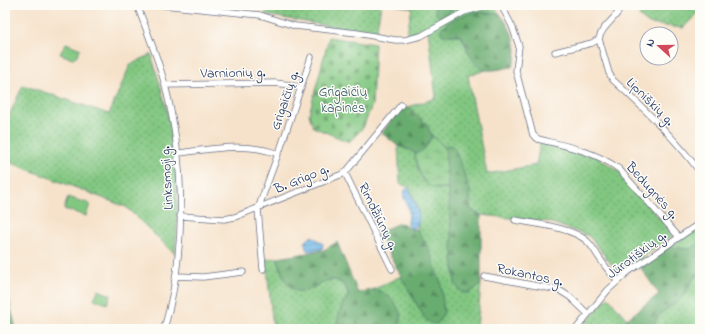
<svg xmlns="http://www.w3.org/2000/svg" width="705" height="334" font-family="'Indie Flower',sans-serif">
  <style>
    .grass { fill: url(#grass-dots); stroke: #4e7b70 }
    .forest { fill: url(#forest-firs); stroke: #426e66 }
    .wetland { fill: url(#wetland-marsh); stroke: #4e7b70 }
    .cemetery { fill: url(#cemetery-stones); stroke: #4e7b70 }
    .park { fill: #82c781; stroke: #4e7b70 }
    .water { fill: url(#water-rules); stroke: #4673a2 }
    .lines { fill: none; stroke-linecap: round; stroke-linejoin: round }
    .street-casing { stroke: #686e84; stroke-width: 7 }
    .street { stroke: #fff; stroke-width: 5.5 }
    .labels { text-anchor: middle; stroke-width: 3; stroke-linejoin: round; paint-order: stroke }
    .street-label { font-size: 14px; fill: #1b2f5e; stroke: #fdfcf7 }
    .park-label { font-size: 14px; fill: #3a5d68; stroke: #fdfcf7 }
  </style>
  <defs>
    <pattern id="grass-dots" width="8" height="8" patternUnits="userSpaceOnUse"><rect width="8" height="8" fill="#82c781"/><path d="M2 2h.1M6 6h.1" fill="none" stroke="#6aa26d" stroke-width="1.8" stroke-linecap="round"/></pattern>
    <pattern id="forest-firs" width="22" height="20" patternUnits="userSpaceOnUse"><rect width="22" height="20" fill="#69ac6f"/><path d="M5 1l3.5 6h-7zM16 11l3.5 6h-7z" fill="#568c5e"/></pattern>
    <pattern id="wetland-marsh" width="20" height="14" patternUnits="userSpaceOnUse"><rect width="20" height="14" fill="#82c781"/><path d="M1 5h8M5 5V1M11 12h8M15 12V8" fill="none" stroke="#6aa26d"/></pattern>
    <pattern id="cemetery-stones" width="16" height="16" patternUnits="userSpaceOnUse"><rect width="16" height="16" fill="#82c781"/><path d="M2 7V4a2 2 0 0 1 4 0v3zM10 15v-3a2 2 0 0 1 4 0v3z" fill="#6aa26d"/></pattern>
    <pattern id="water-rules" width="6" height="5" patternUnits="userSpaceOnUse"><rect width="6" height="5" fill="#70b7e7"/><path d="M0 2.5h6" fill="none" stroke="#5b95be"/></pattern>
  </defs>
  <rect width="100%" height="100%" fill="#fdfcf7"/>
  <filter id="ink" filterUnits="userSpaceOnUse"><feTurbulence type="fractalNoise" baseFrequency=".025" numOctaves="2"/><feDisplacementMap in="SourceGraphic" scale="8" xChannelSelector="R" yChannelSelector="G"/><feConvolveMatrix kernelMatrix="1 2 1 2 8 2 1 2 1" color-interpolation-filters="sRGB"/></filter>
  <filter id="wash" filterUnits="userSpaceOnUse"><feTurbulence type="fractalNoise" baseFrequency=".012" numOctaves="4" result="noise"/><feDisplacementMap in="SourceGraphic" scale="16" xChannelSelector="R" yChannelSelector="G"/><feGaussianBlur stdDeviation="0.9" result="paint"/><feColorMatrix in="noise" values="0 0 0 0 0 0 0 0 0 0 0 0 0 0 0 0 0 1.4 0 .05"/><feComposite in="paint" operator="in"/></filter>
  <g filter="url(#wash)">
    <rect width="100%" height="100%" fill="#f6e2ca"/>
    <path class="grass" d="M268,5h113l-5,29 -111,-19z
      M396,5h39l-1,3 15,5 6,-8h38l7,9 -24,-2 -10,3 -15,6 -8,14h16l3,2c6,12 10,28 24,33l-18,6 19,98 49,-9 4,-22 57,14 22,14 55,64 -55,39 -30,-38 -40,-14 -68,-7 -9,-4 -3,-7 1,-6 -23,-52 -2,2c-3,-6 -11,-9 -13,-13 -7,-12 -14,-19 -24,-28l28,-9 -8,-69 -22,7 6,-28z
      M647,5h53v6l-17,17 -34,-4 -10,-8z
      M151,54c8,27 16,53 21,80 7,39 6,81 3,120l-49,-47 -120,-46 -1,1v-38l18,-39 86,29 21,-49z
      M398,146l10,3 7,4c1,12 6,32 20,35 4,1 9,0 13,0l7,96 9,9h4l13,-9 -4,45h-79l1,-3 -19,-35 -8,-1 29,-14 23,41 2,-73 -9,-15c4,-16 -1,-28 -8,-42l-9,-3z
      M700,227v17l-11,5 -20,-2z
      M278,258l2,11 19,21c3,1 6,1 10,0 4,-2 7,-5 11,-7 12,-7 28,-2 28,14 -8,9 -10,20 -12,32h-63l-7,-70z
      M700,274v55h-48c8,-22 17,-18 30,-32 7,-7 8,-18 18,-23z
      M608,297l19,22 -1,10h-45z"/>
    <path class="forest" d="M435,5h20c-5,6 -8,12 -16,12l-3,-3z
      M476,12l24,2c11,14 22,36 12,53 -8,1 -18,4 -26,3 -13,-1 -19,-23 -24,-33l-3,-2h-16l-2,-2v-4c8,-10 23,-14 35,-17z
      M408,107l19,18 5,11 -8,14 -4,3h-5l-7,-4 -10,-3 -16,-13 16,-22z
      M447,145l5,1 3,3 15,41v18l2,3 9,4v69l-12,9 -8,-1 -6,-8 -10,-136z
      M399,223l5,1 8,6 5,-1 13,23 11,32 3,29 -6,10c-7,2 -9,0 -14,-6l-23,-41 -21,-40 1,-5z
      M337,242l21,51c4,-1 10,-3 15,-3 13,0 26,14 28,27 0,3 -2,9 -3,12h-62c2,-12 4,-23 12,-33 0,-5 -1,-10 -6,-13 -13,-8 -21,1 -31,6 -22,11 -30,-16 -33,-31l46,-8z
      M700,244v30c-10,5 -11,16 -18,23 -13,14 -22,10 -30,32h-26l1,-10 32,-25 -19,-27 29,-20 20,2z
      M5,282l11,47h-11z"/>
    <path class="wetland" d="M432,136l5,3 8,9 3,40c-4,0 -9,1 -13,0 -14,-3 -19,-23 -20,-35 10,-1 13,-9 17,-17z"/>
    <path class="cemetery" d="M329,37l46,7 -3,61 -9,23 -14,14 -36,-15 -4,-13z"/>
    <path class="park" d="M66,43l15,6 -7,10 -14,-5z
      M68,197l22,7 -4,12 -22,-7z
      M98,290l13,5 -4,9 -13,-5z"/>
    <path class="water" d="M407,188l3,2c1,9 18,32 2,39l-4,-4c0,-5 1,-9 1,-13 -1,-10 -10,-16 -2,-24z
      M312,236l11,8 -1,5 -14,2 -2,-2 -1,-7z"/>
  </g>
  <g filter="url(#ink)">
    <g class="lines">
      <g class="street-casing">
        <path id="street" d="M137,5c10,26 21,53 28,80 20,78 22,166 -1,244
          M163,5l97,10 35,11 62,7 38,7h10l16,-4 43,-24 25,-7
          M501,5l11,21 7,20 -3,25 17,64 5,4c28,7 57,12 81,30l60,68
          M699,5l1,1
          M599,39l10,34 4,7c31,28 62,58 87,92
          M555,52l37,-9 7,-4c2,-13 19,-21 23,-34
          M165,85l110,-2 16,2 10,3
          M280,150l31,-93
          M179,153c32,-4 68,-11 99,1l-20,55 5,60
          M345,173l47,96
          M180,216l44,3 11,-2 110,-44 56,-68
          M515,220c21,4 56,7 72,21 4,4 8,10 11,15 6,9 12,17 20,25
          M176,276l27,1 40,-5
          M484,276l75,14 11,7 18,17
          M576,329l32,-39 20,-18 72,-49"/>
      </g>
      <use href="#street" class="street"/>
    </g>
  </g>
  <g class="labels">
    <g class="street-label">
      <text transform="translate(233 72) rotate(-1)" y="5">Varnionių g.</text>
      <text transform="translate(284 100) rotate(-71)" y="5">Grigaičių g.</text>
      <text transform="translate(651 101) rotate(45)" y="5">Lipniškių g.</text>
      <text transform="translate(166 178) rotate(-93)" y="5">Linksmoji g.</text>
      <text transform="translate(301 178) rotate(-22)" y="5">B. Grigo g.</text>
      <text transform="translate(653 190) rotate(48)" y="5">Bedugnės g.</text>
      <text transform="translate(379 216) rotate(64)" y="5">Rimdžiūnų g.</text>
      <text transform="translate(636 254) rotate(-37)" y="5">Jūrotiškių g.</text>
      <text transform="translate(530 274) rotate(12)" y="5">Rokantos g.</text>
    </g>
    <g class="park-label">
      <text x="343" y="96">Grigaičių<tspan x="343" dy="16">kapinės</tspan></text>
    </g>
  </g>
  <rect width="705" height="334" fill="none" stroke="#fdfcf7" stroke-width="20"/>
  <g transform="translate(659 46) rotate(291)"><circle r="19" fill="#fdfcf7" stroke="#a3aaba"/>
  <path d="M0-3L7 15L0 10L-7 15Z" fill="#d1495b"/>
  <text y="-6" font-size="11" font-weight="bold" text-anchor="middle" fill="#1b2f5e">N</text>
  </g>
</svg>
